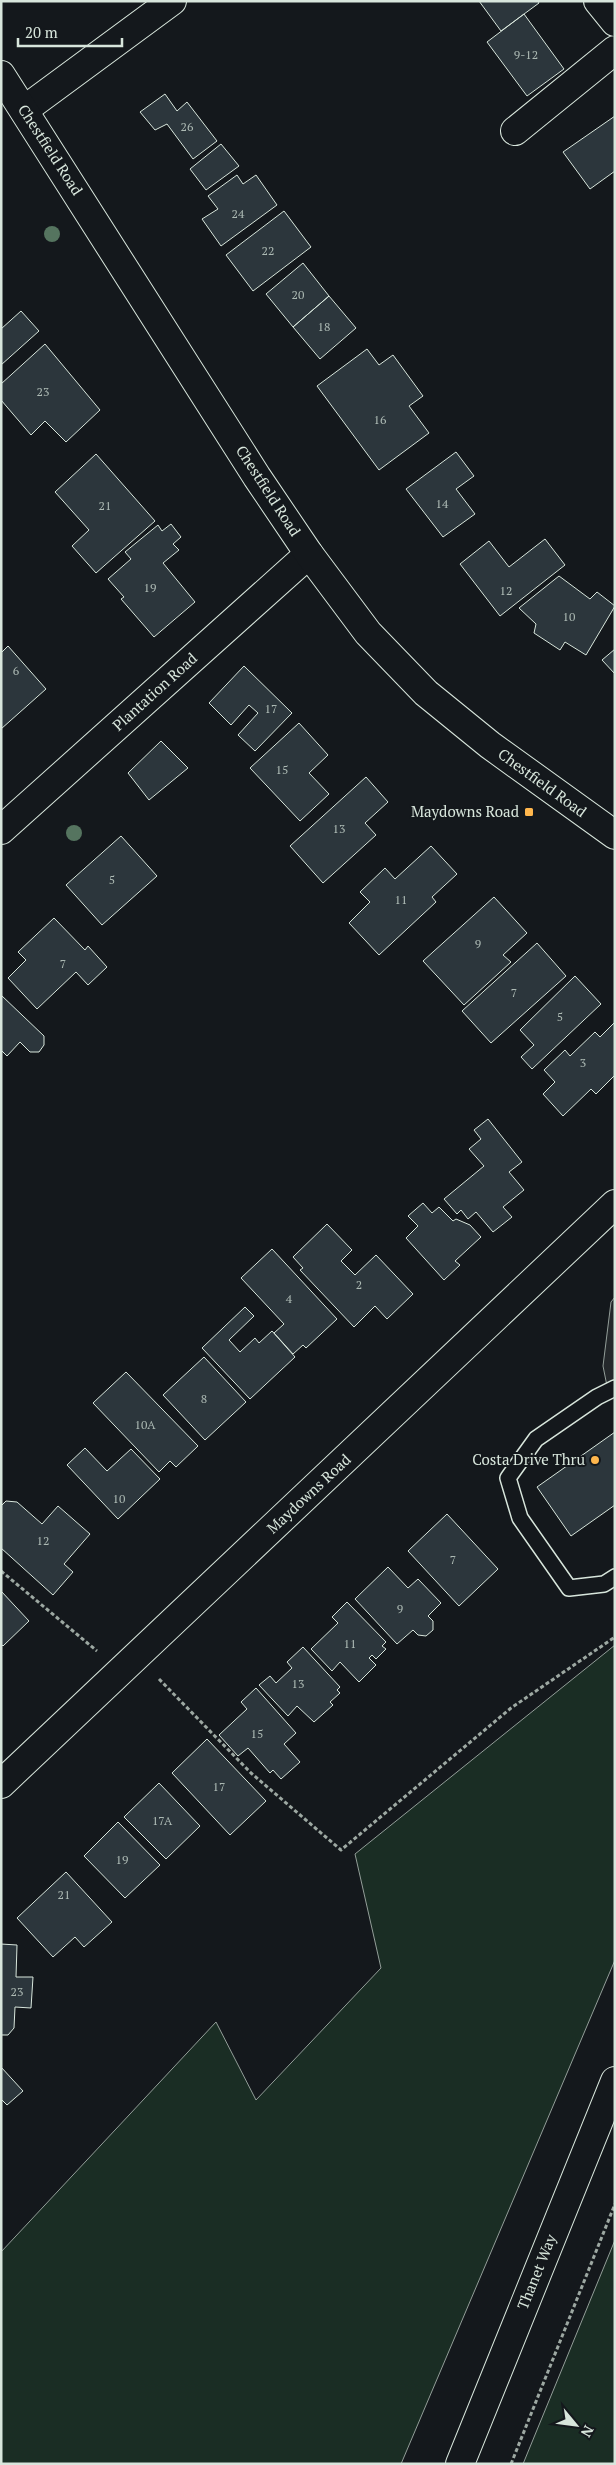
<svg xmlns="http://www.w3.org/2000/svg" width="616" height="2465" font-family="'PT Serif',serif">
  <style>
    .green { fill: #1a2d24; stroke: #939e99 }
    .parking { fill: #24282b; stroke: #939e99 }
    .building { fill: #2c363c; stroke: #d8e6dc }
    .lines { fill: none; stroke-linecap: round; stroke-linejoin: round }
    .lane-casing { stroke: #d8e6dc; stroke-width: 18 }
    .street-casing { stroke: #d8e6dc; stroke-width: 30 }
    .secondary-casing { stroke: #d8e6dc; stroke-width: 30 }
    .primary-casing { stroke: #d8e6dc; stroke-width: 30 }
    .path { stroke: #9da8a2; stroke-width: 3; stroke-dasharray: 4 2.5; stroke-linecap: butt }
    .lane { stroke: #14181c; stroke-width: 15 }
    .street { stroke: #14181c; stroke-width: 28 }
    .secondary { stroke: #14181c; stroke-width: 28 }
    .primary { stroke: #14181c; stroke-width: 28 }
    .tree { fill: #55745f }
    .poi-dot { fill: #ffb74d; stroke: #14181c; stroke-width: 2 }
    .labels { text-anchor: middle; stroke-width: 4; stroke-linejoin: round; paint-order: stroke }
    .number-label { font-size: 12px; fill: #adbab4 }
    .street-label { font-size: 15px; fill: #d8e6dc; stroke: #14181c }
    .poi-label { font-size: 15px; fill: #d8e6dc; stroke: #14181c; text-anchor: end }
  </style>
  <rect width="100%" height="100%" fill="#14181c"/>
  <path class="green" d="M615,1645v315l-214,504h-400v-212l215,-230 40,78 125,-132 -26,-114z
    M615,2240v224h-92z"/>
  <path class="parking" d="M615,1297v102l-7,-8 -5,-25 8,-64z"/>
  <path class="building" d="M479,1h59l1,2 -38,28z
    M524,14l40,55 -37,27 -40,-54z
    M165,94l12,17 10,-9 30,39 -24,18 -26,-35 -12,6 -15,-18z
    M615,116v55l-25,18 -27,-37z
    M221,144l18,22 -33,24 -16,-21z
    M237,175l6,9 13,-9 21,30 -56,41 -19,-27 16,-10 -10,-13z
    M284,211l27,36 -58,44 -27,-36z
    M303,263l26,33 -36,31 -27,-33z
    M329,296l27,32 -36,31 -27,-32z
    M21,311l18,20 -38,34v4v-40z
    M45,344l55,66 -34,32 -21,-21 -14,14 -30,-35v-16z
    M367,349l12,16 14,-10 30,41 -14,10 20,27 -50,37 -62,-84z
    M456,452l18,24 -18,13 19,25 -32,23 -37,-48z
    M96,454l59,67 -59,52 -24,-27 17,-16 -34,-38z
    M171,524l10,13 -8,7 6,6 -16,13 32,39 -41,35 -33,-38 3,-2 -16,-18 23,-20 -6,-7 33,-27 4,6z
    M545,539l20,26 -65,51 -40,-52 29,-23 20,26z
    M559,576l31,23 7,-7 18,14 -29,49 -21,-13 -5,8 -26,-17 2,-9 -17,-16z
    M8,646l38,43 -45,40v-76z
    M615,649v25l-13,-14z
    M244,666l48,47 -37,38 -17,-16 20,-22 -9,-8 -18,20 -22,-22z
    M299,723l29,32 -19,18 20,21 -29,27 -50,-53z
    M161,741l27,27 -39,32 -21,-27z
    M366,777l22,25 -23,21 11,12 -53,48 -33,-37z
    M121,836l36,40 -55,49 -36,-40z
    M431,846l26,28 -25,23 4,5 -57,53 -30,-32 21,-21 -10,-10 25,-24 10,11z
    M494,897l33,36 -24,22 8,7 -47,43 -41,-44z
    M54,918l31,32 3,-4 19,21 -19,18 -12,-13 -39,37 -29,-31 18,-18 -8,-8z
    M537,943l29,33 -75,67 -29,-32z
    M575,976l26,28 -69,65 -11,-12 13,-12 -14,-15z
    M1,995l43,41v9l-5,7h-9l-10,-10 -13,14 -6,-6z
    M615,1022v53l-19,19 -5,-5 -28,27 -20,-22 12,-12 -11,-12 21,-20 5,6 25,-24 5,5z
    M488,1119l34,43 -13,10 15,18 -21,17 9,10 -19,15 -17,-20 -8,7 -7,-9 -4,4 -13,-15 40,-33 -15,-17 12,-10 -7,-9z
    M423,1203l9,10 7,-6 14,14 3,-2 14,6 11,12 -26,24 5,4 -16,15 -38,-42 12,-12 -10,-10z
    M327,1224l25,26 -11,11 14,14 21,-20 37,39 -26,25 -12,-13 -21,21 -54,-57 3,-2 -10,-11z
    M272,1249l65,70 -31,29 -3,-3 -10,9 -19,-21 10,-9 -43,-46z
    M245,1307l9,9 -25,24 11,12 15,-14 4,5 13,-12 23,26 -45,42 -48,-51z
    M204,1357l42,45 -41,38 -42,-45z
    M126,1372l72,74 -22,21 -6,-6 -11,11 -66,-69z
    M615,1432v73l-44,31 -34,-49z
    M85,1448l22,23 24,-22 29,30 -42,40 -51,-54z
    M6,1501l11,1 25,22 16,-18 32,28 -26,30 9,8 -20,23 -52,-47v-42z
    M447,1514l51,55 -39,37 -51,-55z
    M388,1567l20,21 10,-9 23,24 -13,13 5,5v9l-7,6 -8,-1 -5,-5 -16,14 -42,-45z
    M1,1591l28,30 -26,25 -2,-2z
    M347,1602l39,40 -4,4 4,3 -10,10 -4,-4 -3,3 7,7 -17,17 -19,-20 -8,9 -21,-22 27,-26 -6,-6z
    M303,1647l37,40 -3,3 3,3 -10,9 3,3 -19,17 -17,-16 -9,10 -29,-31 11,-9 6,7 16,-15 -5,-6z
    M256,1688l40,45 -12,11 16,18 -19,17 -8,-9 -3,3 -22,-25 -10,8 -19,-21 28,-26 -6,-7z
    M207,1739l59,62 -36,34 -58,-62z
    M159,1783l41,43 -34,33 -42,-42z
    M118,1822l42,43 -35,33 -41,-42z
    M66,1872l46,50 -28,25 -9,-10 -22,20 -36,-39z
    M1,1944l16,1 -1,32h17l-2,31 -16,-1 -1,21 -6,7h-7z
    M1,2067l22,24 -16,14 -6,-6z"/>
  <g class="lines">
    <g class="lane-casing">
      <path id="lane" d="M615,1388l-18,9 -61,42 -28,39 12,40 49,70 35,-4 11,-7"/>
    </g>
    <g class="street-casing">
      <path id="street" d="M598,1l17,21
        M24,110l148,-109
        M515,131l100,-81
        M1,830l308,-276
        M1,1784l614,-580"/>
    </g>
    <g class="secondary-casing">
      <path id="secondary" d="M1,75l256,402 52,77 59,79 58,60 64,52 125,90"/>
    </g>
    <g class="primary-casing">
      <path id="primary" d="M460,2464l155,-383"/>
    </g>
    <path class="path" d="M1,1571l96,80
      M159,1679l92,94 90,77 170,-142 104,-71
      M511,2464l104,-260"/>
    <use href="#lane" class="lane"/>
    <use href="#street" class="street"/>
    <use href="#secondary" class="secondary"/>
    <use href="#primary" class="primary"/>
  </g>
  <g class="tree">
    <circle cx="52" cy="234" r="8"/>
    <circle cx="74" cy="833" r="8"/>
  </g>
  <g class="poi-dot">
    <rect x="524" y="807" width="10" height="10" rx="2.5"/>
    <circle cx="595" cy="1460" r="5"/>
  </g>
  <g class="labels">
    <g class="number-label">
      <text x="526" y="59">9-12</text>
      <text x="187" y="131">26</text>
      <text x="238" y="218">24</text>
      <text x="268" y="255">22</text>
      <text x="298" y="299">20</text>
      <text x="324" y="331">18</text>
      <text x="43" y="396">23</text>
      <text x="380" y="424">16</text>
      <text x="442" y="508">14</text>
      <text x="105" y="510">21</text>
      <text x="150" y="592">19</text>
      <text x="506" y="595">12</text>
      <text x="569" y="621">10</text>
      <text x="16" y="675">6</text>
      <text x="271" y="713">17</text>
      <text x="282" y="774">15</text>
      <text x="339" y="833">13</text>
      <text x="112" y="884">5</text>
      <text x="401" y="904">11</text>
      <text x="478" y="948">9</text>
      <text x="63" y="968">7</text>
      <text x="514" y="997">7</text>
      <text x="560" y="1021">5</text>
      <text x="583" y="1067">3</text>
      <text x="359" y="1289">2</text>
      <text x="289" y="1303">4</text>
      <text x="204" y="1403">8</text>
      <text x="145" y="1429">10A</text>
      <text x="119" y="1503">10</text>
      <text x="43" y="1545">12</text>
      <text x="453" y="1564">7</text>
      <text x="400" y="1613">9</text>
      <text x="350" y="1648">11</text>
      <text x="298" y="1688">13</text>
      <text x="257" y="1738">15</text>
      <text x="219" y="1791">17</text>
      <text x="162" y="1825">17A</text>
      <text x="122" y="1864">19</text>
      <text x="64" y="1899">21</text>
      <text x="17" y="1996">23</text>
    </g>
    <g class="street-label">
      <text transform="translate(50 150) rotate(57)" y="5">Chestfield Road</text>
      <text transform="translate(268 491) rotate(57)" y="5">Chestfield Road</text>
      <text transform="translate(155 692) rotate(-42)" y="5">Plantation Road</text>
      <text transform="translate(542 783) rotate(36)" y="5">Chestfield Road</text>
      <text transform="translate(309 1494) rotate(-43)" y="5">Maydowns Road</text>
      <text transform="translate(537 2272) rotate(-68)" y="5">Thanet Way</text>
    </g>
    <g class="poi-label">
      <text x="519" y="817">Maydowns Road</text>
      <text x="585" y="1465">Costa Drive Thru</text>
    </g>
  </g>
  <rect width="616" height="2465" fill="none" stroke="#d8e6dc" stroke-width="5"/>
  <g transform="translate(576 2425) rotate(119)" stroke="#14181c" stroke-width="4" paint-order="stroke">
  <path d="M0-4L9 19L0 12L-9 19Z" fill="#d8e6dc"/>
  <text y="-8" font-size="14" font-weight="bold" text-anchor="middle" fill="#d8e6dc">N</text>
  </g>
  <path d="M18 38v8h104v-8" fill="none" stroke="#d8e6dc" stroke-width="2.5"/>
  <text x="25" y="38" font-size="15" fill="#d8e6dc" stroke="#14181c" stroke-width="4" paint-order="stroke">20 m</text>
</svg>
